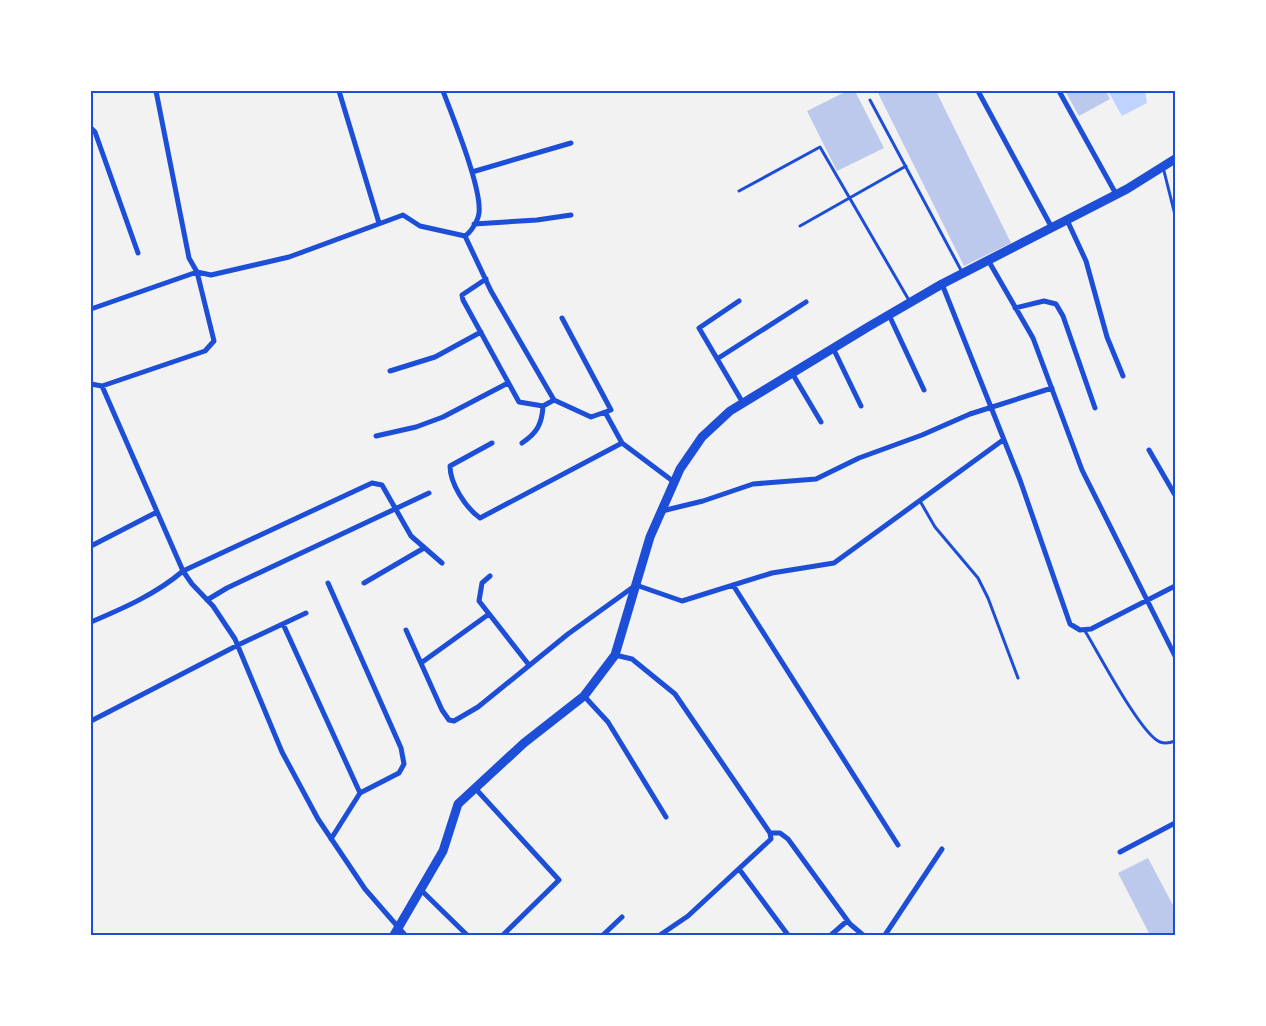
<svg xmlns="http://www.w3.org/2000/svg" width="1266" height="1026" font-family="Quicksand,sans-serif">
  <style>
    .water { fill: #bfd3fe }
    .building { fill: #bdc9ec }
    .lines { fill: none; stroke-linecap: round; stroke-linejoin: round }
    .service { stroke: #1d4ed8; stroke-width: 3 }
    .minor { stroke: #1d4ed8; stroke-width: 5 }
    .tertiary { stroke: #1d4ed8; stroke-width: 9 }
    .neatline { fill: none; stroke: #1d4ed8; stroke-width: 2 }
  </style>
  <rect width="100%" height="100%" fill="#f2f2f2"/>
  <path class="water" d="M1108,91h37l2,12 -25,13z"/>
  <path class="building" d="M847,91h8l29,57 -47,23 -30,-60z
    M877,91h59l75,152 -47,23z
    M1065,91h41l4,8 -31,17z
    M1148,858l27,51v26h-25l-32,-62z"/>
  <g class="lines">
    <path class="service" d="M870,100l92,172
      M1163,167l12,48
      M739,191l81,-44 90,155
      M800,226l106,-60
      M920,501l15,26 43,51 10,20 30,80
      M1085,631c13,21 56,104 75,111 5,2 10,1 15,-1"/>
    <path class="minor" d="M156,91l33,167 8,14 14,3 78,-18 114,-42 17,11 45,10
      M339,91l40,132
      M443,91c10,27 39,97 36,122 -1,8 -8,19 -14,23
      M978,91l74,137
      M1059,91l57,103
      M91,128l4,4 43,121
      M472,172l99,-29
      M1067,220l19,41 21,76 16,39
      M474,224l63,-4 34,-5
      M465,236l26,55 63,109 37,17 20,-7 -49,-92
      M988,260l45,78 49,132 93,186
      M486,279l-24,16 1,5 56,102 24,4 11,-6
      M942,284l78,196 50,144 10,6 11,-1 84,-43
      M739,301l-40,27 44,75
      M1015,308l29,-7 12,3 7,12 32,92
      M91,309l106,-37 17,69 -9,10 -103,35
      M889,315l35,75
      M833,348l28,58
      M717,359l89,-57
      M390,371l45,-14 46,-25
      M792,373l29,49
      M91,384l11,2 81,185 9,13 21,22 22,33 47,113 36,67 47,70 40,46
      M605,412l17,31 52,39
      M376,436l40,-9 27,-10 65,-34
      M492,443l-42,23c0,18 16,42 30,52l142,-75
      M522,443c15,-10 20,-19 21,-37
      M1149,450l26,45
      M662,511l41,-10 50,-17 63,-5 43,-21 63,-23 48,-21 82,-26
      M91,546l66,-34
      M490,576l-8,7 -3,18 50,64
      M328,583l73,165 3,16 -5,9 -39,20 -29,46
      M364,583l60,-35
      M733,585l165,260
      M207,600l20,-12 202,-95
      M91,622c33,-14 65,-28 92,-51l189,-88 10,2 29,51 31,27
      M283,624l77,169
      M406,630l36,80 7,10 5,1 24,-14 90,-73 68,-49 46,16 90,-28 62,-10 169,-123
      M615,655l17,4 43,35 95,139 1,6 -83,77 -28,19
      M421,663l68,-49
      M584,696l24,26 58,95
      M91,721l147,-76 68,-32
      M474,787l85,93 -56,55
      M770,833h10l8,6 62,85 13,11
      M1120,852l55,-29
      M739,869l49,66
      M421,890l46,45
      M603,935l19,-18
      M831,935l16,-14
      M885,935l57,-86"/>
    <path class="tertiary" d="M394,935l49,-84 15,-47 66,-61 60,-47 31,-41 35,-118 30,-68 22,-32 28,-26 138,-84 74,-43 185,-95 48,-30"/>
  </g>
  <rect width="1266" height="1026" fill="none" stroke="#ffffff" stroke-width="185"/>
  <rect x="92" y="92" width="1082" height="842" class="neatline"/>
</svg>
